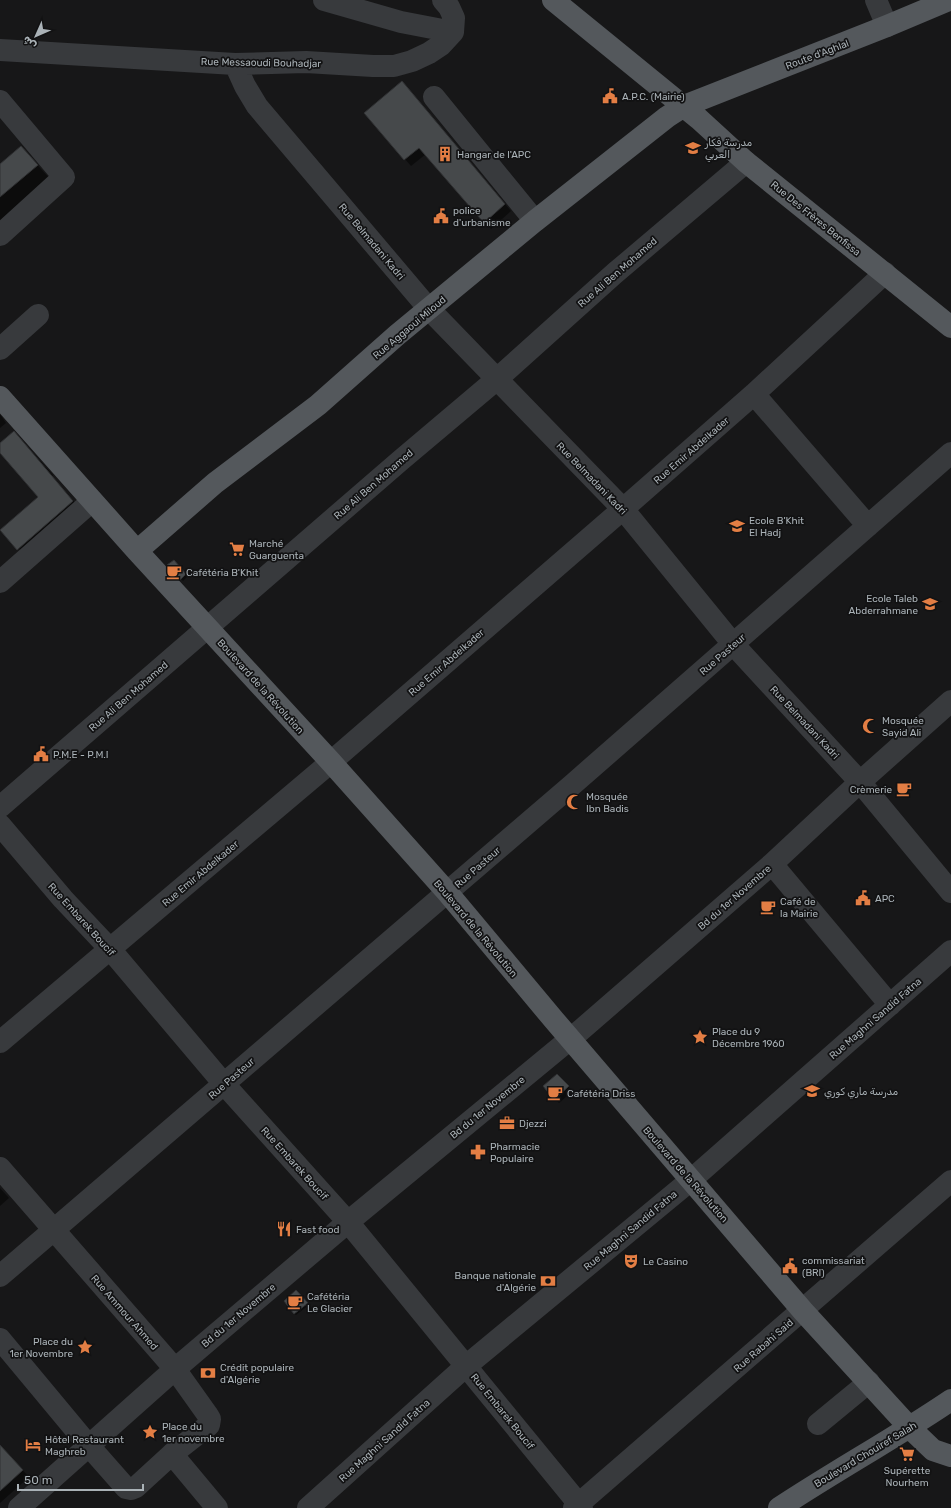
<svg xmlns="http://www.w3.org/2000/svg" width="951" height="1508" font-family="Rubik,'Noto Sans Arabic',sans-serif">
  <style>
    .shadow { fill: #0007 }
    .building { fill: #46494b; stroke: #313234 }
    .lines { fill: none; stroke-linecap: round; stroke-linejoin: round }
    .minor { stroke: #383a3d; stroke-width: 22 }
    .major { stroke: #54585c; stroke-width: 22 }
    .labels { text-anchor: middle; stroke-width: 3.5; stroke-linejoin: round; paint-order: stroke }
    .street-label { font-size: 10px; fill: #aab2b7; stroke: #121213 }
    .poi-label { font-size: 10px; fill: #aab2b7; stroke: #121213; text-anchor: start }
  </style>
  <rect width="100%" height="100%" fill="#171718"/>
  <path class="shadow" d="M408,89l103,122 -20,18 -65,-75 -15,12 -46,-53z
    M21,147l31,34 -52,44v-60z
    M0,414l6,9 -6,5z
    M14,432l39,43 -1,1 33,38 -54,48 -29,-32 38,-32 -40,-46v-8z
    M174,562l13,15 -4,4 -14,-15z
    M557,1076l16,15 -14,12 -4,-4z
    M0,1188l9,10 -9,8z
    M296,1292l13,13 -13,10 -2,-1z
    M0,1446l29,31 -29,26z"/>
  <path class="building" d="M402,81l103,123 -21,19 -65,-75 -15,12 -40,-47z
    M21,146l17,19 -38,32v-33z
    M14,431l59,70 -56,49 -17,-20 38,-33 -38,-44v-10z
    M174,560l12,14 -6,6 -13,-15z
    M557,1074l12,12 -15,14 -11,-14z
    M296,1290l12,13 -14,11 -10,-13z
    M0,1445l23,25 -23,21z"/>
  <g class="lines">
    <path class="minor" d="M324,0l77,22 52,10
      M876,0l11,26
      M0,50l235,14 71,-2 67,4h21l18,-5 17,-8 12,-8 12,-13 1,-14 -5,-11 -6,-7
      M235,64l10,22 12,20 172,203 194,200 110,135 127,138 91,110
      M434,97l101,124
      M0,101l64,76 -64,58
      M0,349l38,-34
      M754,394l114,132
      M0,582l92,-81
      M0,807l401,-347 96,-81 118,-106 131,-111
      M0,825l63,74 47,50 114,135 124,138 234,286
      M772,864l118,141
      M0,1042l331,-280 292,-253 131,-115 131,-121
      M0,1168l175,201 32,45 3,5 -1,6 -37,29 -36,33 -5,2 -5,-1 -37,-42 -89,-107
      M0,1276l572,-491 379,-332
      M818,1424l51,-42
      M172,1454l45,54
      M19,1508l156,-139 173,-147 233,-192 191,-166 88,-82 91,-81
      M308,1508l158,-142 225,-186 260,-229
      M574,1508l377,-327"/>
    <path class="major" d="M553,0l146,119 47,43 205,165
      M0,397l137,154 194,211 116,130 107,128 249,291 107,117 23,22 18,6
      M137,551l78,-68 103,-78 79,-70 138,-114 132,-104 17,-11 203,-80 62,-26
      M779,1508c56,-37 116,-70 172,-108"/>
  </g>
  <defs>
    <g id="civic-bare" transform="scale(1.2)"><path d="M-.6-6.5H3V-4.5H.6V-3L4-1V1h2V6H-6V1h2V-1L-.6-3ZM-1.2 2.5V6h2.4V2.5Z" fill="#e37e44" stroke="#121213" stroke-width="2.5" paint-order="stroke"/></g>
    <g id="school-bare" transform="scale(1.2)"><path d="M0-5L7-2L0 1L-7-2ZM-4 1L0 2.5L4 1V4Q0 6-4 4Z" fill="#e37e44" stroke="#121213" stroke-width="2.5" paint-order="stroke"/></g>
    <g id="building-bare" transform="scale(1.2)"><path d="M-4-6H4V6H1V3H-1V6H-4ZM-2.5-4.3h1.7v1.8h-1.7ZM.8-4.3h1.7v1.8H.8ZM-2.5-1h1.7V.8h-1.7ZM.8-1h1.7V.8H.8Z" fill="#e37e44" stroke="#121213" stroke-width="2.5" paint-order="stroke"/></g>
    <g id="supermarket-bare" transform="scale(1.2)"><path d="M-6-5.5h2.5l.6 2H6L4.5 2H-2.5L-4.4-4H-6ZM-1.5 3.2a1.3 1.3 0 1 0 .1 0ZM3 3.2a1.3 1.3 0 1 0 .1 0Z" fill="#e37e44" stroke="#121213" stroke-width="2.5" paint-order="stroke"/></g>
    <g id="cafe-bare" transform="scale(1.2)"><path d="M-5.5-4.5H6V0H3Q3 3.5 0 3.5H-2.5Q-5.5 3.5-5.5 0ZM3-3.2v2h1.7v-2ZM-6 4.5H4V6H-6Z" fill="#e37e44" stroke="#121213" stroke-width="2.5" paint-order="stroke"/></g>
    <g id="mosque-bare" transform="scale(1.2)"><path d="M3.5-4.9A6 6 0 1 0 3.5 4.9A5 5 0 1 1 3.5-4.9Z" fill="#e37e44" stroke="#121213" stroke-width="2.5" paint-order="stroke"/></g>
    <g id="sight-bare" transform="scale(1.2)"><path d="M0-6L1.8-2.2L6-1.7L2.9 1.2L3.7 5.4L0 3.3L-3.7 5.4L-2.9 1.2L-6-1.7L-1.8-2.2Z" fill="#e37e44" stroke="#121213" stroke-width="2.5" paint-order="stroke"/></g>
    <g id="office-bare" transform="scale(1.2)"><path d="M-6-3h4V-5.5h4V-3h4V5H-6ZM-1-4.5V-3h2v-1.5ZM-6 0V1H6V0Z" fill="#e37e44" stroke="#121213" stroke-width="2.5" paint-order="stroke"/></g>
    <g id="pharmacy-bare" transform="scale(1.2)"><path d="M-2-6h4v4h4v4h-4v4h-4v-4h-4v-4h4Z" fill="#e37e44" stroke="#121213" stroke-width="2.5" paint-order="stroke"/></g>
    <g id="restaurant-bare" transform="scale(1.2)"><path d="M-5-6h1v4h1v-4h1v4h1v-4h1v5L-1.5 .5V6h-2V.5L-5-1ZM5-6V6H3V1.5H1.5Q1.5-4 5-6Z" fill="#e37e44" stroke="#121213" stroke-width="2.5" paint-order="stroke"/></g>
    <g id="theatre-bare" transform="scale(1.2)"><path d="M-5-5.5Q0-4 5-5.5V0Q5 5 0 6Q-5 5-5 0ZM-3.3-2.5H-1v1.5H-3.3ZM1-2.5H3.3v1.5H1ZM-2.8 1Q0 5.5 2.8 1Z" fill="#e37e44" stroke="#121213" stroke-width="2.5" paint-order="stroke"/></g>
    <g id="bank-bare" transform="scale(1.2)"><path d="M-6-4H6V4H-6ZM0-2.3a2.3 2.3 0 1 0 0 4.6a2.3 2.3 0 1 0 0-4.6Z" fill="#e37e44" stroke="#121213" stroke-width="2.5" paint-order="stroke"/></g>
    <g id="hotel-bare" transform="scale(1.2)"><path d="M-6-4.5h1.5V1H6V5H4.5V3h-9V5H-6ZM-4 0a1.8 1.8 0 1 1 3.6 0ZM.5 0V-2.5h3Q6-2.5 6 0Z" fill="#e37e44" stroke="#121213" stroke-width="2.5" paint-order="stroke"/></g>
  </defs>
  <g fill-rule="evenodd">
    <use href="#civic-bare" x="610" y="96"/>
    <use href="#school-bare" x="693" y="148"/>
    <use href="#building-bare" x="445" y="154"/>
    <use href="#civic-bare" x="441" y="216"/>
    <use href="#school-bare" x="737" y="526"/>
    <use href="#supermarket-bare" x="237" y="549"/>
    <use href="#cafe-bare" x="174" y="572"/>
    <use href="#school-bare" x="930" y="604"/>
    <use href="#mosque-bare" x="870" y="726"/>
    <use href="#civic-bare" x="41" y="754"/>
    <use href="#cafe-bare" x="904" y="789"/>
    <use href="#mosque-bare" x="574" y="802"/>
    <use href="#civic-bare" x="863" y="898"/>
    <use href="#cafe-bare" x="768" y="907"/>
    <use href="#sight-bare" x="700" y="1037"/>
    <use href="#school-bare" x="812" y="1091"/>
    <use href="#cafe-bare" x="555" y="1093"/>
    <use href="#office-bare" x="507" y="1123"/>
    <use href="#pharmacy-bare" x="478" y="1152"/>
    <use href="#restaurant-bare" x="284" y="1229"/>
    <use href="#theatre-bare" x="631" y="1261"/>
    <use href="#civic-bare" x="790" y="1266"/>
    <use href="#bank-bare" x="548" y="1281"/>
    <use href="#cafe-bare" x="295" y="1302"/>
    <use href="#sight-bare" x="85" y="1347"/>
    <use href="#bank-bare" x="208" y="1373"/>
    <use href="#sight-bare" x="150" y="1432"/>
    <use href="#hotel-bare" x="33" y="1445"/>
    <use href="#supermarket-bare" x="907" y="1454"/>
  </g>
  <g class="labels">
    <g class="street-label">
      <text transform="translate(817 54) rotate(-21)" y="4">Route d'Aghlal</text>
      <text transform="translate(261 62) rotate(1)" y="4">Rue Messaoudi Bouhadjar</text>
      <text transform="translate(816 218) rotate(39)" y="4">Rue Des Frères Benfissa</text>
      <text transform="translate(372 241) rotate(50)" y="4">Rue Belmadani Kadri</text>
      <text transform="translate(617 272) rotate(-41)" y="4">Rue Ali Ben Mohamed</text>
      <text transform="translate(409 327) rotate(-40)" y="4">Rue Aggaoui Miloud</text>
      <text transform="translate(691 450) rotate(-41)" y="4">Rue Emir Abdelkader</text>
      <text transform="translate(592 478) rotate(46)" y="4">Rue Belmadani Kadri</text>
      <text transform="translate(373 484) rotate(-41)" y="4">Rue Ali Ben Mohamed</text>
      <text transform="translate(722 654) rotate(-41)" y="4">Rue Pasteur</text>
      <text transform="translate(446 662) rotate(-41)" y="4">Rue Emir Abdelkader</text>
      <text transform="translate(261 686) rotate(48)" y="4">Boulevard de la Révolution</text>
      <text transform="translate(128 696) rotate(-41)" y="4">Rue Ali Ben Mohamed</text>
      <text transform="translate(805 722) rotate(47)" y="4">Rue Belmadani Kadri</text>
      <text transform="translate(477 867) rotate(-41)" y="4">Rue Pasteur</text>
      <text transform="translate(200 873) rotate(-40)" y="4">Rue Emir Abdelkader</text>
      <text transform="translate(734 897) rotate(-41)" y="4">Bd du 1er Novembre</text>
      <text transform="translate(82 919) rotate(48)" y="4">Rue Embarek Boucif</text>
      <text transform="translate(476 928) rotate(50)" y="4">Boulevard de la Révolution</text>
      <text transform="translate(875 1018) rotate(-41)" y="4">Rue Maghni Sandid Fatna</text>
      <text transform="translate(231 1078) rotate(-41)" y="4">Rue Pasteur</text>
      <text transform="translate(487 1107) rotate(-39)" y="4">Bd du 1er Novembre</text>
      <text transform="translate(295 1163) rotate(48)" y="4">Rue Embarek Boucif</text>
      <text transform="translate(686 1174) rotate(49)" y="4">Boulevard de la Révolution</text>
      <text transform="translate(630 1230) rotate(-40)" y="4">Rue Maghni Sandid Fatna</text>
      <text transform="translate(125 1312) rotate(49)" y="4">Rue Ammour Ahmed</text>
      <text transform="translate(238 1315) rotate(-40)" y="4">Bd du 1er Novembre</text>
      <text transform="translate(763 1345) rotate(-41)" y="4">Rue Rabahi Said</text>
      <text transform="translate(503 1411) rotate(51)" y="4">Rue Embarek Boucif</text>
      <text transform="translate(384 1440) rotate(-42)" y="4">Rue Maghni Sandid Fatna</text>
      <text transform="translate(865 1454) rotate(-31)" y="4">Boulevard Chouiref Salah</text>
    </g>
    <g class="poi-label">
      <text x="622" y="100">A.P.C. (Mairie)</text>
      <text x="705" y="146">مدرسة فكار<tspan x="705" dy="12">العربي</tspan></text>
      <text x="457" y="158">Hangar de l'APC</text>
      <text x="453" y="214">police<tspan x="453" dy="12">d'urbanisme</tspan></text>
      <text x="749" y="524">Ecole B'Khit<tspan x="749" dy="12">El Hadj</tspan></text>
      <text x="249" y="547">Marché<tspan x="249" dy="12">Guarguenta</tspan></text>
      <text x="186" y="576">Cafétéria B'Khit</text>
      <text x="918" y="602" text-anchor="end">Ecole Taleb<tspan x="918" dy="12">Abderrahmane</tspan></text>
      <text x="882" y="724">Mosquée<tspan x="882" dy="12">Sayid Ali</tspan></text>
      <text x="53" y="758">P.M.E - P.M.I</text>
      <text x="892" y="793" text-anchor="end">Crèmerie</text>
      <text x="586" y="800">Mosquée<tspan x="586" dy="12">Ibn Badis</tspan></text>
      <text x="875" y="902">APC</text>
      <text x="780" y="905">Café de<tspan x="780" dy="12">la Mairie</tspan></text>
      <text x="712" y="1035">Place du 9<tspan x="712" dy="12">Décembre 1960</tspan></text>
      <text x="824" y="1095">مدرسة ماري كوري</text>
      <text x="567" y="1097">Cafétéria Driss</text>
      <text x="519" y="1127">Djezzi</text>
      <text x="490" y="1150">Pharmacie<tspan x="490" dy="12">Populaire</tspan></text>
      <text x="296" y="1233">Fast food</text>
      <text x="802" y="1264">commissariat<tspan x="802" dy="12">(BRI)</tspan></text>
      <text x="643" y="1265">Le Casino</text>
      <text x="536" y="1279" text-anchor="end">Banque nationale<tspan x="536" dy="12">d'Algérie</tspan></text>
      <text x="307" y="1300">Cafétéria<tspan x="307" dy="12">Le Glacier</tspan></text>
      <text x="73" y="1345" text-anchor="end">Place du<tspan x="73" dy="12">1er Novembre</tspan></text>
      <text x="220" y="1371">Crédit populaire<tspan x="220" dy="12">d'Algérie</tspan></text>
      <text x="162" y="1430">Place du<tspan x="162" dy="12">1er novembre</tspan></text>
      <text x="45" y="1443">Hôtel Restaurant<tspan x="45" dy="12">Maghreb</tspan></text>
      <text x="907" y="1474" text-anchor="middle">Supérette<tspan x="907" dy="12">Nourhem</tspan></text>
    </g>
  </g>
  <g transform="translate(36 36) rotate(225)" stroke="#121213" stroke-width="3" paint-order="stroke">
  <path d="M0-3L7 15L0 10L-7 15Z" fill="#aab2b7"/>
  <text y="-6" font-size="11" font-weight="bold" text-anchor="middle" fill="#aab2b7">ش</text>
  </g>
  <path d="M18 1484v6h125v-6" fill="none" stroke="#aab2b7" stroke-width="2"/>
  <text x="24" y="1484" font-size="12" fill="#aab2b7" stroke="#121213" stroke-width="3" paint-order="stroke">50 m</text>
</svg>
